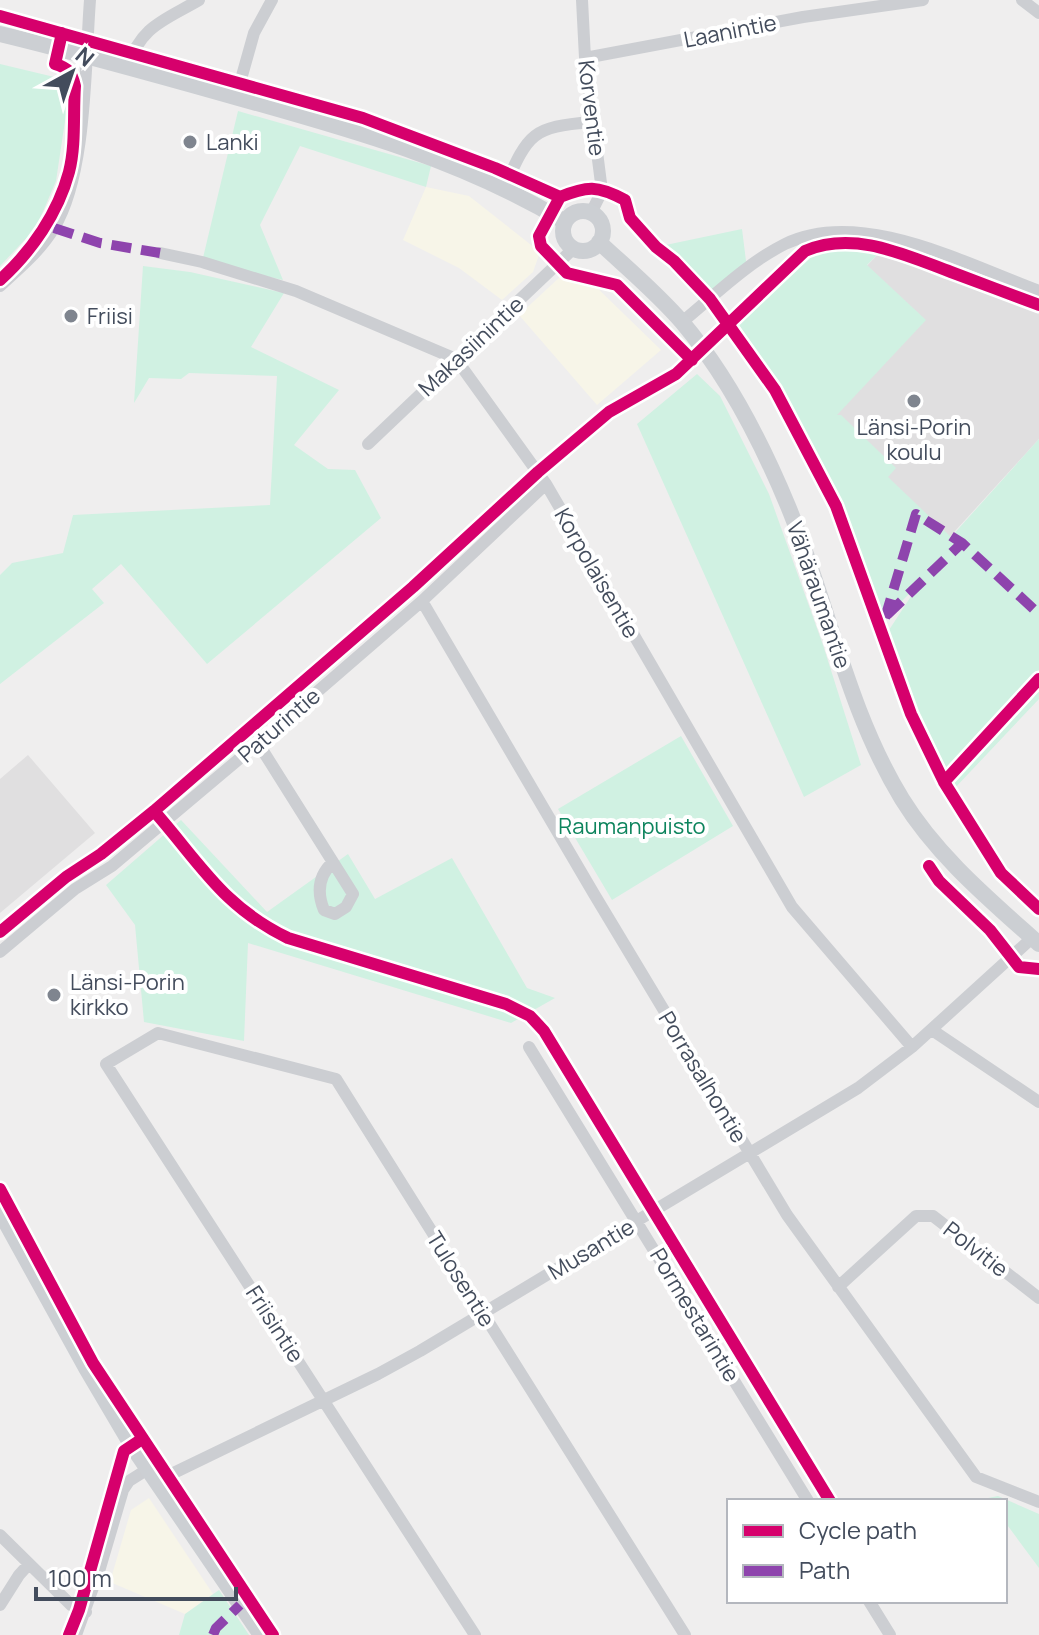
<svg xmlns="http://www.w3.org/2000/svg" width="1039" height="1635" font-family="Manrope,sans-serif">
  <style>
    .commercial { fill: #f7f5e8 }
    .education { fill: #e0dfe0 }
    .green { fill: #d0f1e2 }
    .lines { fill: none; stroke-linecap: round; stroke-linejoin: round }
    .street { stroke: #ccced2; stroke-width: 12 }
    .secondary { stroke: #cccfd3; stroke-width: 16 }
    .quiet { stroke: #8e44ad; stroke-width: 10; stroke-dasharray: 20 10; stroke-linecap: butt }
    .cycleway-casing { stroke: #fff; stroke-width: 17 }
    .cycleway { stroke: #d6006c; stroke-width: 12 }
    .poi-dot { fill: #7f858f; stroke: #fff; stroke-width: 3 }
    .labels { text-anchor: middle; stroke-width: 8; stroke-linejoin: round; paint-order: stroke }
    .street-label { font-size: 22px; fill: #434c5c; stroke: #fff }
    .poi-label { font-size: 22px; fill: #434c5c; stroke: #fff; text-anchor: start }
    .park-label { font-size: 22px; fill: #0d845d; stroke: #fff }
  </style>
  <rect width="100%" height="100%" fill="#efeeee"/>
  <path class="commercial" d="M426,187l43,9 71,56 -7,20 -31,28 -43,-32 -56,-28z
    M561,276l28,4 72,70 -64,55 -78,-90z
    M149,1498l64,96 -28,20 -75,-32 21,-72z"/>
  <path class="education" d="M878,254l55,16 106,39v130l-115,126 -147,-203z
    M28,755l67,78 -95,80v-134z"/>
  <path class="green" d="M0,64l71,17 -15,100 -20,47 -36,38z
    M238,111l193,55 -5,21 -126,-41 -40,79 23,55 -81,-18z
    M742,229l5,40 -37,30 -54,-52z
    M854,246l24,8 -11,11 59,55 -89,95h4l55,53 -8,9 63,60 88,-98v260l-86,91 -24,-47 -40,-113 30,-46 -34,34c-41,-103 -82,-202 -146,-293l66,-74z
    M143,266l47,6 94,21 -33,54 88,43 -45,55 34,24 27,1 26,48 -174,146 -86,-100 -29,25 12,14 -104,81v-109l12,-12 51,-10 10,-38 197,-10 7,-129 -88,-3 -8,6 -32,-1 -15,25z
    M697,374l23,22 49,98 54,151 38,120 -57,32 -167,-373z
    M681,736l52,90 -121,74 -54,-91z
    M181,820l86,92 81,-58 27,45 77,-41 75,130 28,10 -44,25 -263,-80 -4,98 -100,-19 -9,-97 -29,-40z
    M998,1496l41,18v54l-34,-46v-21h-15l-2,-3z
    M219,1590l30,45h-70l6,-21z"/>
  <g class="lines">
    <path class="street" d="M582,0l3,58 17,133 -11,22
      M1022,0l17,13
      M585,58l218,-41 120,-17
      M128,67c12,-41 37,-47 71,-67
      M236,97l18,-64 18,-33
      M504,188c25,-55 27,-61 88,-66
      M160,253l42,9 94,29 160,68 90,125 246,423 120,140
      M0,286c19,-17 41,-36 54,-58 33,-54 31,-164 36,-228
      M682,322c33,-27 65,-59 103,-78 75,-37 181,20 254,47
      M368,444l205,-195
      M422,601l172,293 193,321 189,262 63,25
      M258,743l95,151 -7,13 -11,7 -11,-4c-7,-17 -6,-34 9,-48
      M0,952l75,-63 37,-23 146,-123 164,-142 124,-117
      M932,1030l107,72
      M529,1047l279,454
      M838,1287l78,-71h17l106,82
      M157,1481l221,-107 42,-23 438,-263 54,-41 120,-109
      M0,1535l71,70 15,7
      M869,1601l21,34
      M0,1605l19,-30 10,-11
      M76,1635l24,-67 23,-78 6,-9 19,-12
      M475,1635l-369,-571 52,-31 178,46 349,556"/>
    <path class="secondary" d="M0,34c79,19 157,41 235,63 115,32 227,63 330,125
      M563 231a20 20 0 1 1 40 0a20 20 0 1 1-40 0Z
      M599,242c28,26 58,51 83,80 45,53 79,119 106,184 40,97 59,203 114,293 35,57 88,101 137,145
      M0,1212l86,156 46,78 129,189"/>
    <path class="quiet" d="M54,228l46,15 60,10
      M887,615l75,-72
      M885,618l31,-104 46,29 77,71
      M213,1635l3,-7 24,-23"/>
    <g class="cycleway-casing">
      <path id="cycleway" d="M0,16l363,102 132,50 65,29c27,-11 37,-12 65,3l5,18 26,29 18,14 36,38 65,91 61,116 75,208 33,68 57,91 38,36
        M560,197l-21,39 2,10 26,27 50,12 75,75
        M0,280c32,-29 58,-67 69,-108 7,-27 4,-59 6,-86 -3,-14 -7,-18 -20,-22l7,-31
        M944,782l95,-103
        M154,811c46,52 68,95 134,127l218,66 24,12 14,15 286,470
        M929,866l10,15 51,49 29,37 20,2
        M0,932l66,-55 35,-23 53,-43 259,-224 125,-115 71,-60 67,-38 129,-123c49,-21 100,4 146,21 29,11 59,22 88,33
        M0,1189l93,174 180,272
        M69,1635l10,-25 45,-159 18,-12"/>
    </g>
    <use href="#cycleway" class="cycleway"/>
  </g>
  <g class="poi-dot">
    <circle cx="190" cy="142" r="8"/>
    <circle cx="71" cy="316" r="8"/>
    <circle cx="914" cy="401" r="8"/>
    <circle cx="54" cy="995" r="8"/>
  </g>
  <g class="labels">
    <g class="street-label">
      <text transform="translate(730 31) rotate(-11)" y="8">Laanintie</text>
      <text transform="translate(592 108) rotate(83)" y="8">Korventie</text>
      <text transform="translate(471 346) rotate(-43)" y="8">Makasiinintie</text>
      <text transform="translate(597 573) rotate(60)" y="8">Korpolaisentie</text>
      <text transform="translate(819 595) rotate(71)" y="8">Vähäraumantie</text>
      <text transform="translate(279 725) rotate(-41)" y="8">Paturintie</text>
      <text transform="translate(703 1077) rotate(59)" y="8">Porrasalhontie</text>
      <text transform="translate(591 1249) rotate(-31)" y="8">Musantie</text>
      <text transform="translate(976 1249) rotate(38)" y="8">Polvitie</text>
      <text transform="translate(461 1279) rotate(58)" y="8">Tulosentie</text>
      <text transform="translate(695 1315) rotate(59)" y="8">Pormestarintie</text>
      <text transform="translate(275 1324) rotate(57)" y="8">Friisintie</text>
    </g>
    <g class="poi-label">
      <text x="206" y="150">Lanki</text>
      <text x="87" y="324">Friisi</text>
      <text x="914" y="435" text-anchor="middle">Länsi-Porin<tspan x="914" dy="25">koulu</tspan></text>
      <text x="70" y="990">Länsi-Porin<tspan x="70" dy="25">kirkko</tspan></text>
    </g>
    <g class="park-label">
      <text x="632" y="834">Raumanpuisto</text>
    </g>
  </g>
  <rect x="727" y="1499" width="280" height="104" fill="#ffffff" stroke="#b4b7be" stroke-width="2"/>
  <rect x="743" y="1525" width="40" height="12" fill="#d6006c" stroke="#b4b7be" stroke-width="2"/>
  <text x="799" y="1539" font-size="24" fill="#434c5c">Cycle path</text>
  <rect x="743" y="1565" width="40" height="12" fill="#8e44ad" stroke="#b4b7be" stroke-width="2"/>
  <text x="799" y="1579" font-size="24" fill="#434c5c">Path</text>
  <g transform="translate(72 72) rotate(40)" stroke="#ffffff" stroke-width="6" paint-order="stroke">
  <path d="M0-6L14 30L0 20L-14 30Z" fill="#434c5c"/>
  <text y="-12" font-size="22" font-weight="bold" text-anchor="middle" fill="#434c5c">N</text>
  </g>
  <path d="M36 1587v12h200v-12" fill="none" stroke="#434c5c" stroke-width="4"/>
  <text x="48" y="1587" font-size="24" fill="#434c5c" stroke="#ffffff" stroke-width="6" paint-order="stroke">100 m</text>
</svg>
